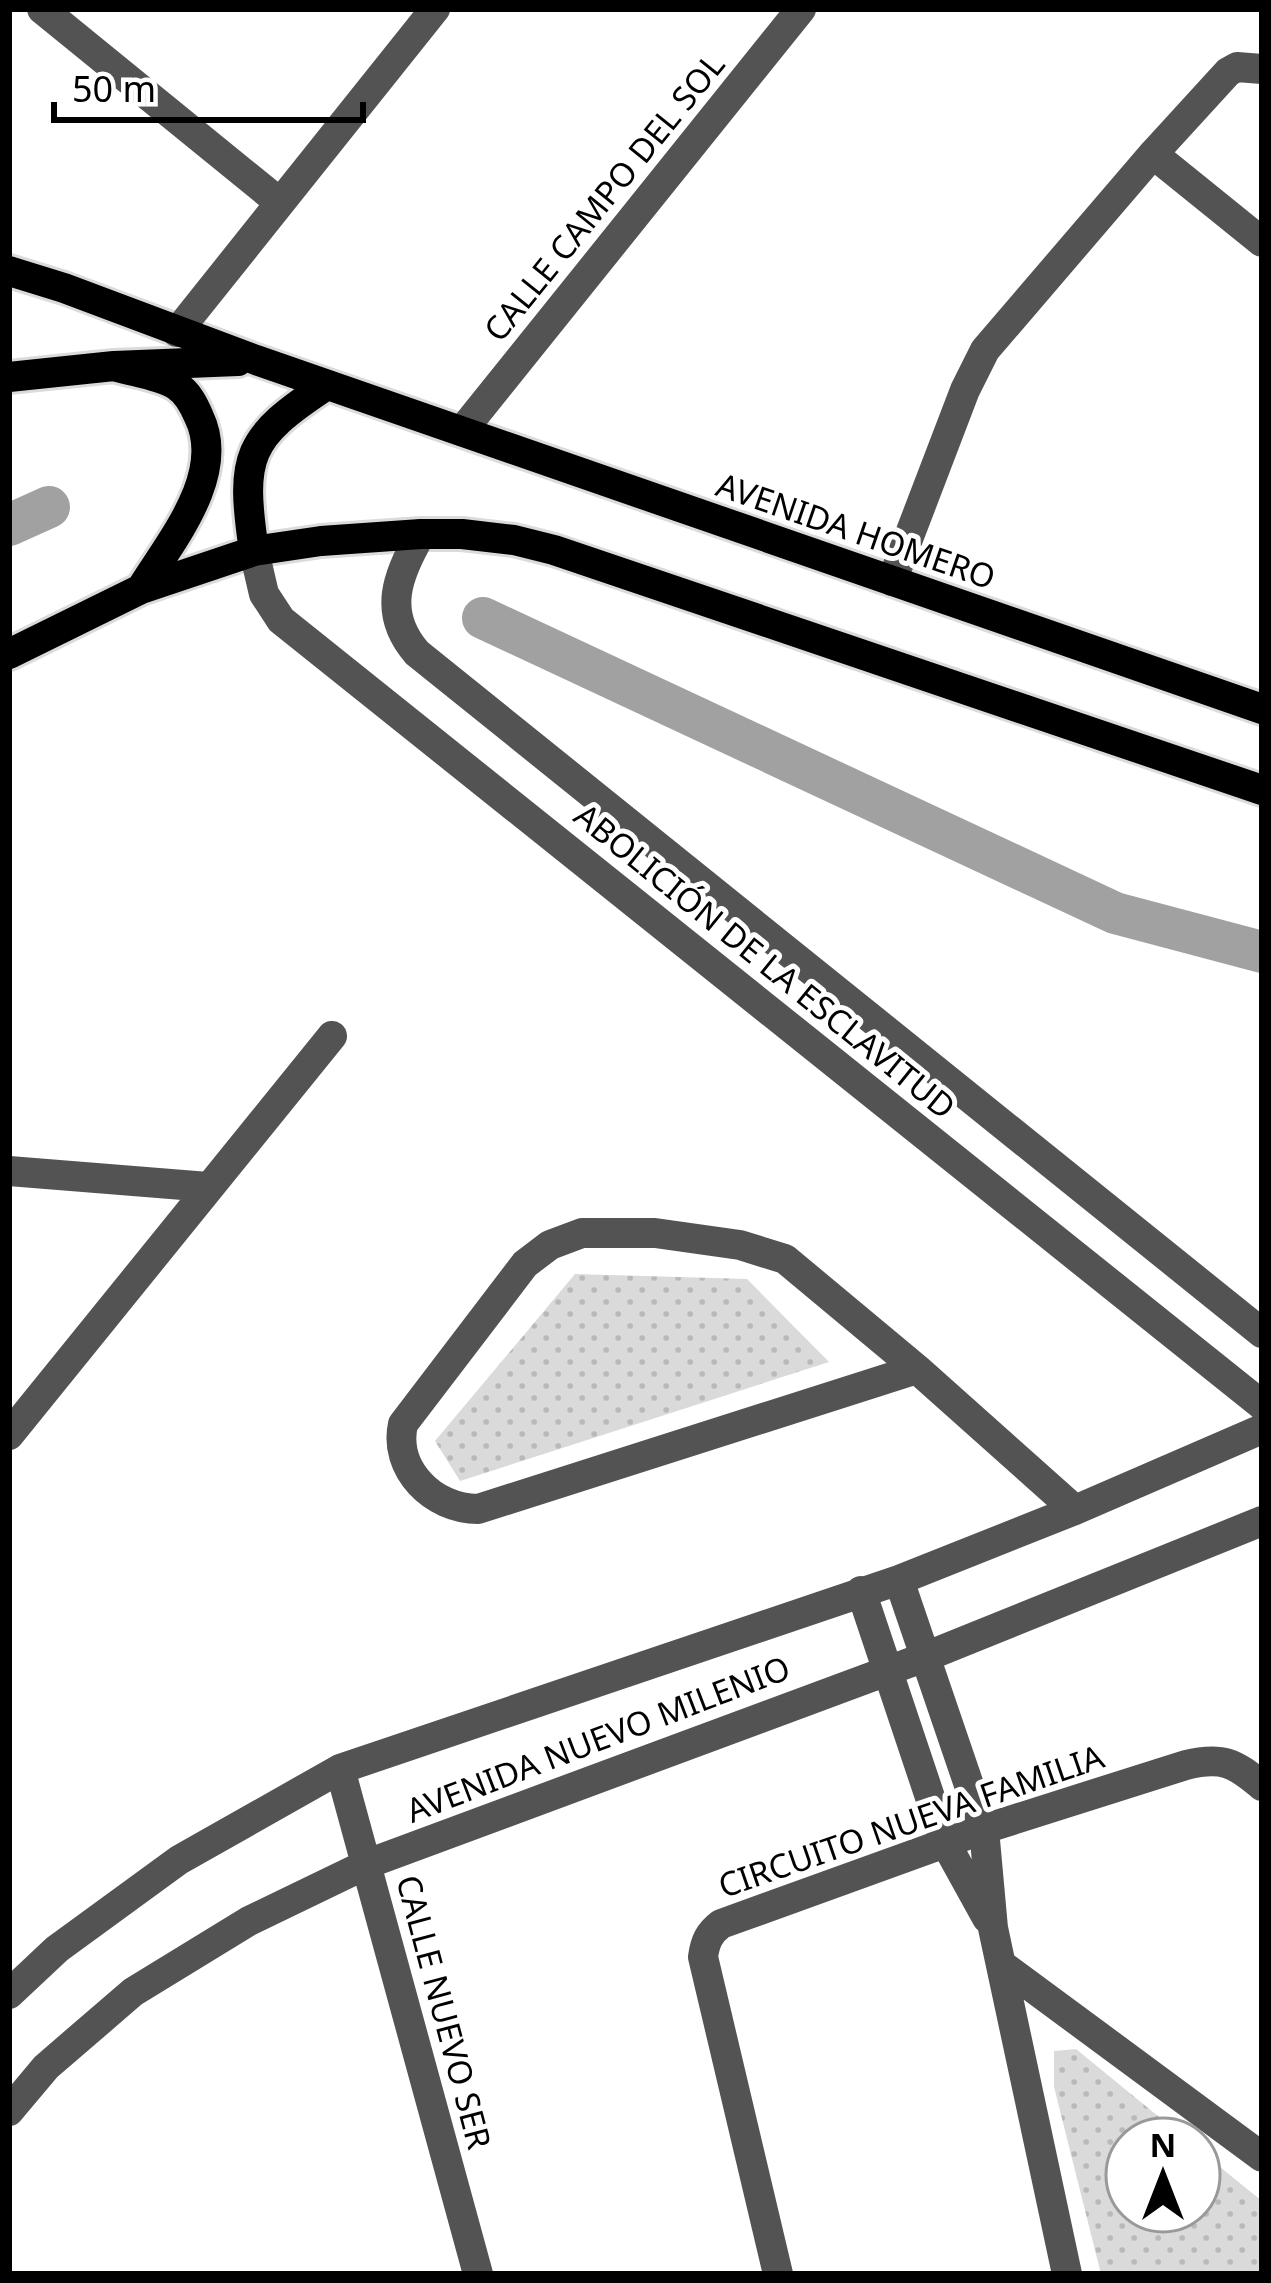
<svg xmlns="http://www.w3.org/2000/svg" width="1271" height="2283" font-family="'Noto Sans',sans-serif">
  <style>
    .park { fill: url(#park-dots) }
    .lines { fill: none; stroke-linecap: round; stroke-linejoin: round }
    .canal { stroke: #a1a1a1; stroke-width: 42 }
    .major-casing { stroke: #dbdbdb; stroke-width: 36 }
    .minor { stroke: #535353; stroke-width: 30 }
    .major { stroke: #000; stroke-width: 30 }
    .labels { text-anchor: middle; stroke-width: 10; stroke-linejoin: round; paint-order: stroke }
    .street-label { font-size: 33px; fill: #000; stroke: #fff }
  </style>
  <defs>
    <pattern id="park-dots" width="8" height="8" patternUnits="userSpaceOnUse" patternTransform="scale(3)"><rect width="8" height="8" fill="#dadada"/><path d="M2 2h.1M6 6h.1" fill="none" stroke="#b9b9b9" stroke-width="1.8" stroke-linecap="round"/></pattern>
  </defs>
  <rect width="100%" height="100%" fill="#fff"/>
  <path class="park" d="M575,1274l172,5 82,83 -369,119 -25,-40z
    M1076,2049l110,90h-59v72h72v-61l63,51v73h-161l-47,-187v-36z"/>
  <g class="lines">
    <path class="canal" d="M9,525l40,-18
      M483,618l632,295 147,39"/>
    <g class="major-casing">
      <path id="major" d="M9,271l55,17 192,72 1006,349
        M114,366c19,6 47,9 63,20 11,7 17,19 22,31 28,58 -29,125 -58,172
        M9,377l105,-11 124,-5
        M254,551c-14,-95 -8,-113 73,-166
        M9,654l132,-65 113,-38 67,-10 100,-7h41l52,6 40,10 708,240"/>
    </g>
    <path class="minor" d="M42,9l237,193
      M1153,154l109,88
      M177,332l258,-323
      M462,431l339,-422
      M421,534c-24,41 -39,79 -4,119l845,680
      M254,551l10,43 17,26 981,785
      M892,581l73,-191 20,-40 168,-196 75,-82 9,-5 25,2
      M9,1171l199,16
      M917,1369l-439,140c-45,0 -85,-40 -75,-85l122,-160 25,-19 32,-12h73l85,12 45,14 132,110 158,141
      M9,1435l323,-399
      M899,1580l85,249 9,99 74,346
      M861,1591l84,251 42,76
      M340,1769l138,505
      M1002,1965l260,192
      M9,1994l48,-45 122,-89 161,-91 559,-189 176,-70 187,-81
      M9,2111l37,-44 87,-75 116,-71 118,-57 558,-207 337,-136
      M778,2274l-75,-317c2,-15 6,-24 18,-33l263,-95 202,-64c36,-9 49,-2 76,21"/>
    <use href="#major" class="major"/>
  </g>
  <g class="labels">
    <g class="street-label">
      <text transform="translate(604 197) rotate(-51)" y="12">CALLE CAMPO DEL SOL</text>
      <text transform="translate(856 531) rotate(19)" y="12">AVENIDA HOMERO</text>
      <text transform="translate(765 961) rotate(39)" y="12">ABOLICIÓN DE LA ESCLAVITUD</text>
      <text transform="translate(598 1739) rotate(-21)" y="12">AVENIDA NUEVO MILENIO</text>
      <text transform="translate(911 1821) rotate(-19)" y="12">CIRCUITO NUEVA FAMILIA</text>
      <text transform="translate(444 2012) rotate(75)" y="12">CALLE NUEVO SER</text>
    </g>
  </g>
  <rect width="1271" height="2283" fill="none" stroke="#000000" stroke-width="24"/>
  <g transform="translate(1163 2175)"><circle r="57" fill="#ffffff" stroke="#999999" stroke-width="3"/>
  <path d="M0-9L21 45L0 30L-21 45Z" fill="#000000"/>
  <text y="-18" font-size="33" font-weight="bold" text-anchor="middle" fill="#000000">N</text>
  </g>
  <path d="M54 102v18h309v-18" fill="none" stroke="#000000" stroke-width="6"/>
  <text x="72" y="102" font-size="36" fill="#000000" stroke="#ffffff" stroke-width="9" paint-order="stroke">50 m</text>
</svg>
